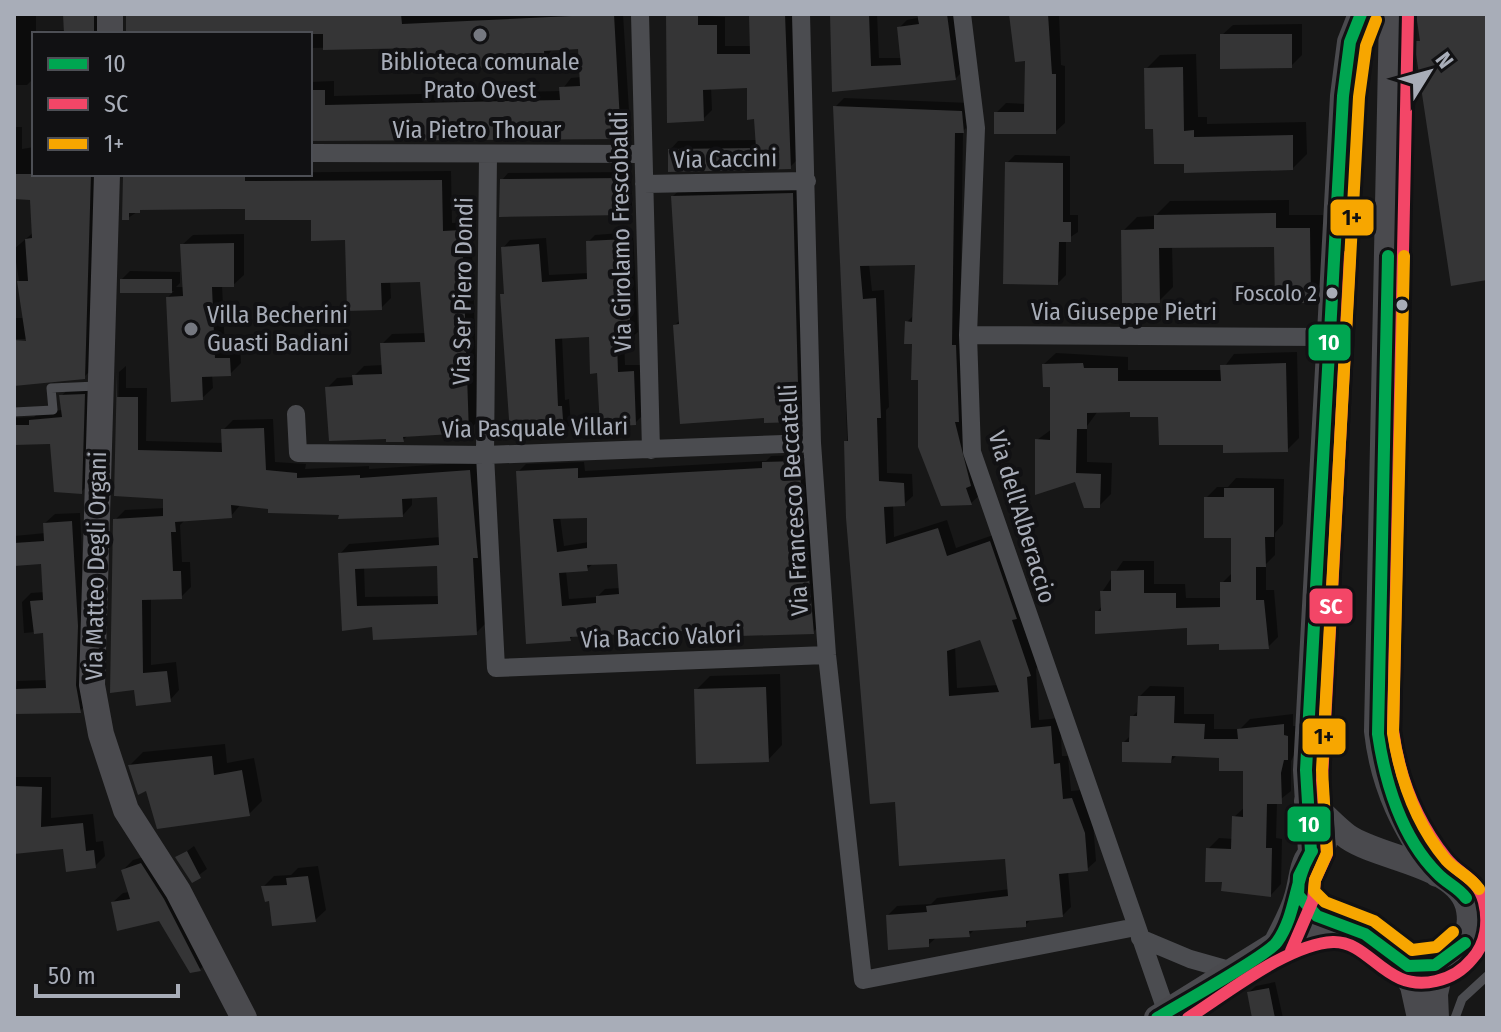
<svg xmlns="http://www.w3.org/2000/svg" width="1501" height="1032" font-family="'Fira Sans Condensed',sans-serif">
  <style>
    .shadow { fill: #0007; fill-rule: evenodd }
    .building { fill: #353536; fill-rule: evenodd }
    .lines { fill: none; stroke-linecap: round; stroke-linejoin: round }
    .lane { stroke: #4b4c50; stroke-width: 9 }
    .street { stroke: #4b4c50; stroke-width: 18 }
    .secondary { stroke: #4a4a4e; stroke-width: 26 }
    .bus-1-casing { stroke: #111113; stroke-width: 18 }
    .bus-2-casing { stroke: #111113; stroke-width: 18 }
    .bus-3-casing { stroke: #111113; stroke-width: 18 }
    .bus-1 { stroke: #00a651; stroke-width: 12 }
    .bus-2 { stroke: #f34667; stroke-width: 12 }
    .bus-3 { stroke: #f7a600; stroke-width: 12 }
    .poi-dot { fill: #757880; stroke: #111113; stroke-width: 3 }
    .bus-dot { fill: #a8adb8; stroke: #111113; stroke-width: 3 }
    .labels { text-anchor: middle; stroke-width: 8; stroke-linejoin: round; paint-order: stroke }
    .bus-label { font-size: 22px; fill: #a8adb8; stroke: #111113; text-anchor: end }
    .poi-label { font-size: 24px; fill: #a8adb8; stroke: #111113 }
    .street-label { font-size: 24px; fill: #a8adb8; stroke: #111113 }
    .line-badge { stroke: #111113; stroke-width: 3 }
    .badge-label { font-size: 22px; text-anchor: middle; font-weight: bold; fill: #fff }
    .pale-badge-label { font-size: 22px; text-anchor: middle; font-weight: bold; fill: #111 }
  </style>
  <rect width="100%" height="100%" fill="#171717"/>
  <path class="shadow" d="M14,14h22v17l30,-1 -1,-16h39l5,20h-75v44l-7,7h-13z
    M127,14h496l7,113 -10,10 -310,2v-57l24,-1v15l227,-5 10,-13 10,-1 -1,-30 -27,1 -9,13 -82,7 -1,-13 -39,-9 -112,2v-14h-182z
    M668,14l57,3v29h27l-1,-32h42l6,144 -9,9 -120,-17 8,-9 79,-1 -1,-23 -7,-31 -38,1 1,23 -9,9z
    M832,14h45l2,44h23l-3,-30 8,-8 10,-2v-4h39l8,56 -8,8 -122,12z
    M1012,14h47l2,51 4,1v57l-10,9 -59,-19 10,-10 20,1 1,-45z
    M1302,24v31l-11,11 -69,-31 11,-10z
    M1196,54l2,63h9v7l99,-2 1,32 -14,14 -107,-6 -40,-93 14,-14z
    M844,98l126,5 2,19 -9,9 -3,206 20,158 -9,8 -51,-125 -13,-56 8,-8 2,-51 -48,1 3,27 12,-1 5,117 -3,3 1,63 25,1 1,22 -9,8 -11,1 1,32 53,-17 9,28 43,-15 40,132 -3,4 3,51 21,-2 2,38h6l3,35 10,-1 12,33 3,38 -9,8 -19,2 3,36 -8,8 -30,3 -8,7 -50,4 -6,6 -32,2 -9,8 -40,-30 9,-9 34,-2 6,-6 73,-9 -3,-32 -111,-57 -46,-282 -15,-411zM982,638l16,47 -41,3 -2,-42z
    M14,127h8v22l12,-2v27h66l-6,193 -10,10 -70,6v-24l65,-20h-65v-21h11l-11,-69 20,-17 -2,-34 -18,-1z
    M1015,155l55,1v59h8v17l-12,8v35l-8,8 -51,-120z
    M451,171l1,52 19,-1 7,199 -10,10 -60,4 -5,5 -76,-52 10,-10 16,-1 11,-11 20,-1 -2,-21 10,-10 34,-1 -4,-53h-32l1,18 -10,10 -34,-70 -34,-20 -66,-11 -104,1 -15,10 -3,-41 3,-3z
    M631,172l1,34 -7,7 -123,-33 6,-7z
    M800,186l7,226 -8,8 -33,-4 -91,-91 5,-5 -7,-124 9,-8z
    M1289,200v15h34l1,72 -14,14 -34,-56 -104,1 1,41 -14,14 -36,-70 14,-14 18,-1 15,-15z
    M633,232l5,100 -8,7 -6,1 1,25h15l3,50 -8,8 -36,-52 -8,-36 -29,2 3,63 4,-1 2,25 -7,7 -61,-183 7,-8 36,-2 3,37 40,-2 -1,-31 7,-7z
    M244,234v41l-11,10h-11l3,64 15,-1 1,15 -11,11h-18l1,14 -11,10 -34,-101 6,-6h-52v-12l8,-8 50,1v11l-4,4h9l-3,-42 11,-10z
    M1297,352l2,86 -12,12 -62,-7 -65,-28 -28,-5 -34,1 -11,15v36l25,1 -1,31 -12,12 -62,-66 15,-11v-44l-8,-21 12,-11 72,4v13h94l12,-16z
    M126,366v22h21l-1,53 78,2 -1,-13 10,-10 40,-1 2,43 31,2 -1,5 64,-3v3l110,-7 6,162 -9,9 -102,-8 -30,4 -4,-75 9,-10 92,-7 -2,-42 -27,1v9l-9,10 -162,-11 -10,12 -46,4 -5,5 2,37h8l1,25 -10,10 -30,1v67l25,-3 3,28 -9,10 -34,-12 -25,2 4,-170 10,-10 40,-2v-11l-49,-3 3,-122zM439,563l1,33 -75,1 -1,-31z
    M92,387l-3,97 -8,8 -29,-50 -38,1v-25l20,-1 5,-5 24,-2 -2,-14 9,-8z
    M806,455l14,170 -7,7 -73,-6 -166,9 -4,4 -52,-167 8,-8 58,-2 1,9 181,-10 5,-5zM589,516v26l-25,4 -4,-29zM619,562l1,26 -15,1 -8,8 -28,2 -3,-28 21,-2 7,-6z
    M1236,478l48,1 -1,45 -8,9v22l-9,9v26h8l4,47 -10,10 -48,-5 -31,-16 -92,-14 5,-6v-14l21,-31h31v23h31l1,14h36v-15l11,-11v-36l-27,-38 11,-11h11z
    M80,513l9,188 -9,10 -66,1 3,-31 30,-1 -2,-49 -21,2 -2,-31 9,-9 14,-1 -2,-30 -29,2v-28l32,-3 -1,-10 10,-9z
    M780,674l2,71 -14,15 -72,-70 14,-14z
    M1150,686l34,1v27h30v15h26l10,-10 43,-5v12h5v21l-7,14v30l-14,11 -1,36 6,1 -1,45 -10,11 -47,-15 -16,-31 11,-11 15,1v-22l11,-10v-38l-24,-13 -44,-1 -6,6 -47,-19 7,-7 1,-18 8,-8v-13z
    M225,744l2,19 27,-5 8,43 -13,13 -119,-49 13,-13z
    M14,777h37v41l42,-4 3,28 7,-1 2,15 -10,10 -30,-19 -51,5z
    M194,846l13,23 -15,11 -14,-22z
    M151,855l59,105 -10,9 -9,2 -31,-53 -47,-16 10,-9 7,-1 -7,-22 10,-10z
    M318,866l8,44 -11,10 -44,-21 -8,-12 11,-11 17,-1 7,-7z
    M1275,982l8,36h-29l-5,-26 7,-6z"/>
  <path class="building" d="M63,14h31v20h-30z
    M126,14h275l1,10 212,-10 7,125 -311,2v-51h15v15l235,-5 -1,-13 21,-1 -2,-37 -34,2 1,11 -85,8 -1,-13 -38,2 -1,-11 -97,2v-16h-197z
    M666,14h32v11h19v29h33l-1,-40h36l6,155 -123,3v-23l88,-1 -2,-29 -7,1v-32l-44,2 1,31 -37,2z
    M830,14h39l2,52 30,-1 -4,-38 22,-3 -2,-10h30l9,66 -124,12z
    M1009,14h39l4,60h4v60h-62v-22h30l1,-51 -10,1z
    M1416,14h71v266l-36,6 -37,-245h6z
    M1220,34h72v34l-72,1z
    M1183,67l1,64 10,-1v7l99,-2v35l-109,3v-9h-30l-1,-35h-8l-1,-61z
    M833,106l129,5 2,22h-9l-3,212h4l3,77h-4l16,64 -5,2 6,17 -31,1 -23,-59v-67h-7l1,-36h-8l1,-23 7,1 3,-57 -55,1 3,33 13,-1 5,120h-4l2,63 25,2 1,23 -21,1 2,37 52,-16 9,28 43,-15 27,78 -5,1 19,56 -4,1 4,51 20,-2 3,38 6,-1 3,36 9,-1 13,35 3,38 -29,3 4,43 -37,4v6l-57,4 1,6 -41,2v8l-41,3 -2,-35 41,-3 -1,-6 82,-10 -3,-37 -106,7 -4,-64 -25,2 -24,-286 -2,-77h4zM980,640l19,52 -50,4 -2,-45z
    M1005,162l58,1v59h8v20h-12l-1,43 -55,-1z
    M14,174h77l-6,205 -71,7v-46l12,1 -9,-60h11l-3,-42 7,-1 -2,-38 -16,-1z
    M156,174h89v7l197,-1 1,51 19,-1 7,203 -66,4 1,5h-18v-3l-57,2 -4,-54 28,-2 -1,-10 30,-1 -2,-31 45,-1 -5,-60 -39,1 1,27 -35,1 -2,-71 -34,1v-21h-66v-11h-20l-85,1v3h-11v7h-7l1,-44z
    M625,178l1,37 -127,2 1,-38z
    M793,193l6,229 -35,1v-5l-84,6 -7,-99 6,-1 -8,-128z
    M1276,213v15h34l1,75h-36l-1,-56 -115,1 1,55 -38,1 -1,-74 33,-1v-14z
    M626,239l5,102 -14,1 1,30 16,-1 2,54 -36,2 -3,-54 -7,1 -1,-37 -34,2 3,67h4l2,27 -16,1v-4l-38,3 -10,-139h4l-3,-47 38,-3 3,38 45,-3 -1,-38z
    M234,243v44h-22l3,71h15l1,18 -29,1 1,23 -32,2 -5,-105 17,-1 -3,-52z
    M120,279h52v14h-52z
    M1083,363l1,5h34v13h103l-1,-16 66,-2 2,89 -65,1v-8h-64l-1,-28h-28v-5l-43,1v16h-10l-1,44 25,1 -1,34h-16l-9,-26 -40,13v-56l15,1v-53h-7l-1,-23z
    M117,372v25h21v53l84,2 -1,-23 43,-1 2,42 31,3v5l63,-3v3l110,-8 8,88h-5l4,77 -104,5 -1,-13 -30,4 -4,-78 101,-8 -2,-48 -35,2 1,18 -65,2 1,-4 -71,-2v-4l-37,-4 1,13 -57,4 1,10h-5l2,39h8l1,28 -40,1 1,73 24,-2 4,31 -35,4 -2,-16 -24,3 3,-174 50,-3v-17l-49,-3zM437,566l1,38 -81,2 -2,-37z
    M85,394l-3,100 -28,-2 -4,-48 -36,1v-20h15v-5l33,-3 -3,-22z
    M799,461l15,173 -75,2 -1,-8 -168,9 1,4 -45,3 -10,-173 62,-3v10l184,-10v-6zM587,518v30l-30,4 -4,-33zM617,564l2,30 -23,2v7l-34,3 -3,-33 29,-2 -1,-6z
    M1224,488h50v49h-9l1,30h-10v33h8l5,49 -50,1v-6l-32,1v-17l-92,6v-23h6l-1,-20h11v-20l33,-1v23h32v15l44,-1v-25h11v-44h-27v-41h20z
    M72,521l6,105 -2,59 5,28 -67,1v-25l32,-1 -3,-55 -9,1 -4,-33 13,-1 -2,-36 -27,2v-23l30,-2 -1,-18z
    M766,687l3,75 -73,2 -2,-75z
    M1138,696h37l-1,27 31,1 -1,15h34l-1,-10 47,-5v11l4,1v24h-4l-3,13 1,31h-15l-1,44h6l-1,49 -50,-6 1,-9h-17l1,-34 25,1 1,-33 11,1v-46h-24v-13l-47,-2 -1,7 -49,-1v-20h7l1,-26h7z
    M212,756l2,19 28,-5 8,46 -93,13 -11,-38 -8,4 -10,-30z
    M14,786l28,1 -1,40 42,-4 3,28 8,-1 2,18 -30,4 -3,-23 -49,5z
    M187,851l14,27 -9,5 -17,-26z
    M141,863l23,36 37,72 -11,2 -31,-52 -42,10 -6,-29 19,-3 -9,-29z
    M308,876l8,46 -44,4 -3,-25 -4,1 -4,-16 26,-1 -1,-7z
    M1269,988l6,30h-23l-5,-26z"/>
  <g class="lines">
    <path class="lane" d="M14,412l39,-2 -2,-22 46,-2
      M1468,943l19,2
      M1455,1018l7,-19 25,-23"/>
    <path class="street" d="M640,14l11,436
      M801,14l11,429 15,212 36,325 273,-53
      M962,14l14,114 -8,207 4,117 195,561
      M310,153l333,1
      M488,155l-3,300 11,213 331,-13
      M644,184l163,-3
      M968,335l361,2
      M296,414l2,39 187,2 327,-12
      M1140,938l50,21 46,13"/>
    <path class="secondary" d="M1392,14l-15,717c6,56 28,98 60,143
      M110,34v-20
      M107,174l-15,511 9,49 25,76 52,81 66,127
      M1311,852l-5,-82 37,-674 7,-54 11,-28
      M1298,895c18,35 39,23 66,39 14,8 24,23 39,29 36,15 73,-15 66,-53 -7,-46 -87,-50 -121,-73 -14,-10 -26,-25 -41,-36
      M1276,944c7,-15 17,-31 21,-47 7,-22 2,-40 27,-54
      M1400,962l13,24 7,32
      M1157,1018l119,-74 55,-19
      M1436,1018l-1,-24 7,-31"/>
    <g class="bus-1-casing">
      <path id="bus-1" d="M1361,14l-11,28 -7,54 -37,674 5,82 -12,24 -1,19 19,21 48,18 43,32 27,-1 30,-22
        M1388,256l-10,478c7,49 24,104 59,139 9,10 21,14 29,25
        M1157,1018c21,-13 110,-62 120,-76 20,-28 17,-64 35,-91"/>
    </g>
    <g class="bus-2-casing">
      <path id="bus-2" d="M1291,951l22,-51 2,-20 12,-26 -5,-74 28,-526
        M1188,1018c38,-24 100,-74 145,-76 38,-1 52,51 103,39 14,-3 27,-11 36,-22 14,-15 17,-37 12,-57 -6,-24 -25,-27 -38,-44 -30,-38 -47,-81 -53,-128l15,-716"/>
    </g>
    <g class="bus-3-casing">
      <path id="bus-3" d="M1376,20l-10,26 -7,51 -37,673 5,83 -12,27 -1,11 11,11 49,19 38,29 24,-3 17,-15
        M1404,256l-11,477c7,45 23,91 53,127 10,11 24,16 33,29"/>
    </g>
    <use href="#bus-1" class="bus-1"/>
    <use href="#bus-2" class="bus-2"/>
    <use href="#bus-3" class="bus-3"/>
  </g>
  <g class="poi-dot">
    <circle cx="480" cy="35" r="8"/>
    <circle cx="191" cy="329" r="8"/>
  </g>
  <g class="bus-dot">
    <circle cx="1332" cy="293" r="7"/>
    <circle cx="1402" cy="305" r="7"/>
  </g>
  <g class="labels">
    <g class="bus-label">
      <text x="1317" y="301">Foscolo 2</text>
    </g>
    <g class="poi-label">
      <text x="480" y="70">Biblioteca comunale<tspan x="480" dy="28">Prato Ovest</tspan></text>
      <text x="207" y="323" text-anchor="start">Villa Becherini<tspan x="207" dy="28">Guasti Badiani</tspan></text>
    </g>
    <g class="street-label">
      <text x="477" y="138">Via Pietro Thouar</text>
      <text transform="translate(725 159) rotate(-1)" y="8">Via Caccini</text>
      <text transform="translate(621 232) rotate(-91)" y="8">Via Girolamo Frescobaldi</text>
      <text transform="translate(463 291) rotate(-89)" y="8">Via Ser Piero Dondi</text>
      <text x="1124" y="320">Via Giuseppe Pietri</text>
      <text transform="translate(535 428) rotate(-1)" y="8">Via Pasquale Villari</text>
      <text transform="translate(794 500) rotate(-93)" y="8">Via Francesco Beccatelli</text>
      <text transform="translate(1022 517) rotate(73)" y="8">Via dell'Alberaccio</text>
      <text transform="translate(96 566) rotate(-89)" y="8">Via Matteo Degli Organi</text>
      <text transform="translate(661 637) rotate(-2)" y="8">Via Baccio Valori</text>
    </g>
  </g>
  <g class="line-badge">
    <rect x="1329" y="198" width="46" height="39" rx="8" fill="#f7a600"/>
    <rect x="1307" y="323" width="45" height="39" rx="8" fill="#00a651"/>
    <rect x="1308" y="587" width="46" height="38" rx="8" fill="#f34667"/>
    <rect x="1301" y="717" width="46" height="39" rx="8" fill="#f7a600"/>
    <rect x="1286" y="805" width="46" height="38" rx="8" fill="#00a651"/>
  </g>
  <g class="badge-label">
    <text x="1329" y="350">10</text>
    <text x="1331" y="614">SC</text>
    <text x="1309" y="832">10</text>
  </g>
  <g class="pale-badge-label">
    <text x="1352" y="225">1+</text>
    <text x="1324" y="744">1+</text>
  </g>
  <rect width="1501" height="1032" fill="none" stroke="#a8adb8" stroke-width="32"/>
  <rect x="32" y="32" width="280" height="144" fill="#111113" stroke="#4d4f55" stroke-width="2"/>
  <rect x="48" y="58" width="40" height="12" fill="#00a651" stroke="#4d4f55" stroke-width="2"/>
  <text x="104" y="72" font-size="24" fill="#a8adb8">10</text>
  <rect x="48" y="98" width="40" height="12" fill="#f34667" stroke="#4d4f55" stroke-width="2"/>
  <text x="104" y="112" font-size="24" fill="#a8adb8">SC</text>
  <rect x="48" y="138" width="40" height="12" fill="#f7a600" stroke="#4d4f55" stroke-width="2"/>
  <text x="104" y="152" font-size="24" fill="#a8adb8">1+</text>
  <g transform="translate(1429 72) rotate(53)" stroke="#111113" stroke-width="6" paint-order="stroke">
  <path d="M0-6L14 30L0 20L-14 30Z" fill="#a8adb8"/>
  <text y="-12" font-size="22" font-weight="bold" text-anchor="middle" fill="#a8adb8">N</text>
  </g>
  <path d="M36 984v12h142v-12" fill="none" stroke="#a8adb8" stroke-width="4"/>
  <text x="48" y="984" font-size="24" fill="#a8adb8" stroke="#111113" stroke-width="6" paint-order="stroke">50 m</text>
</svg>
